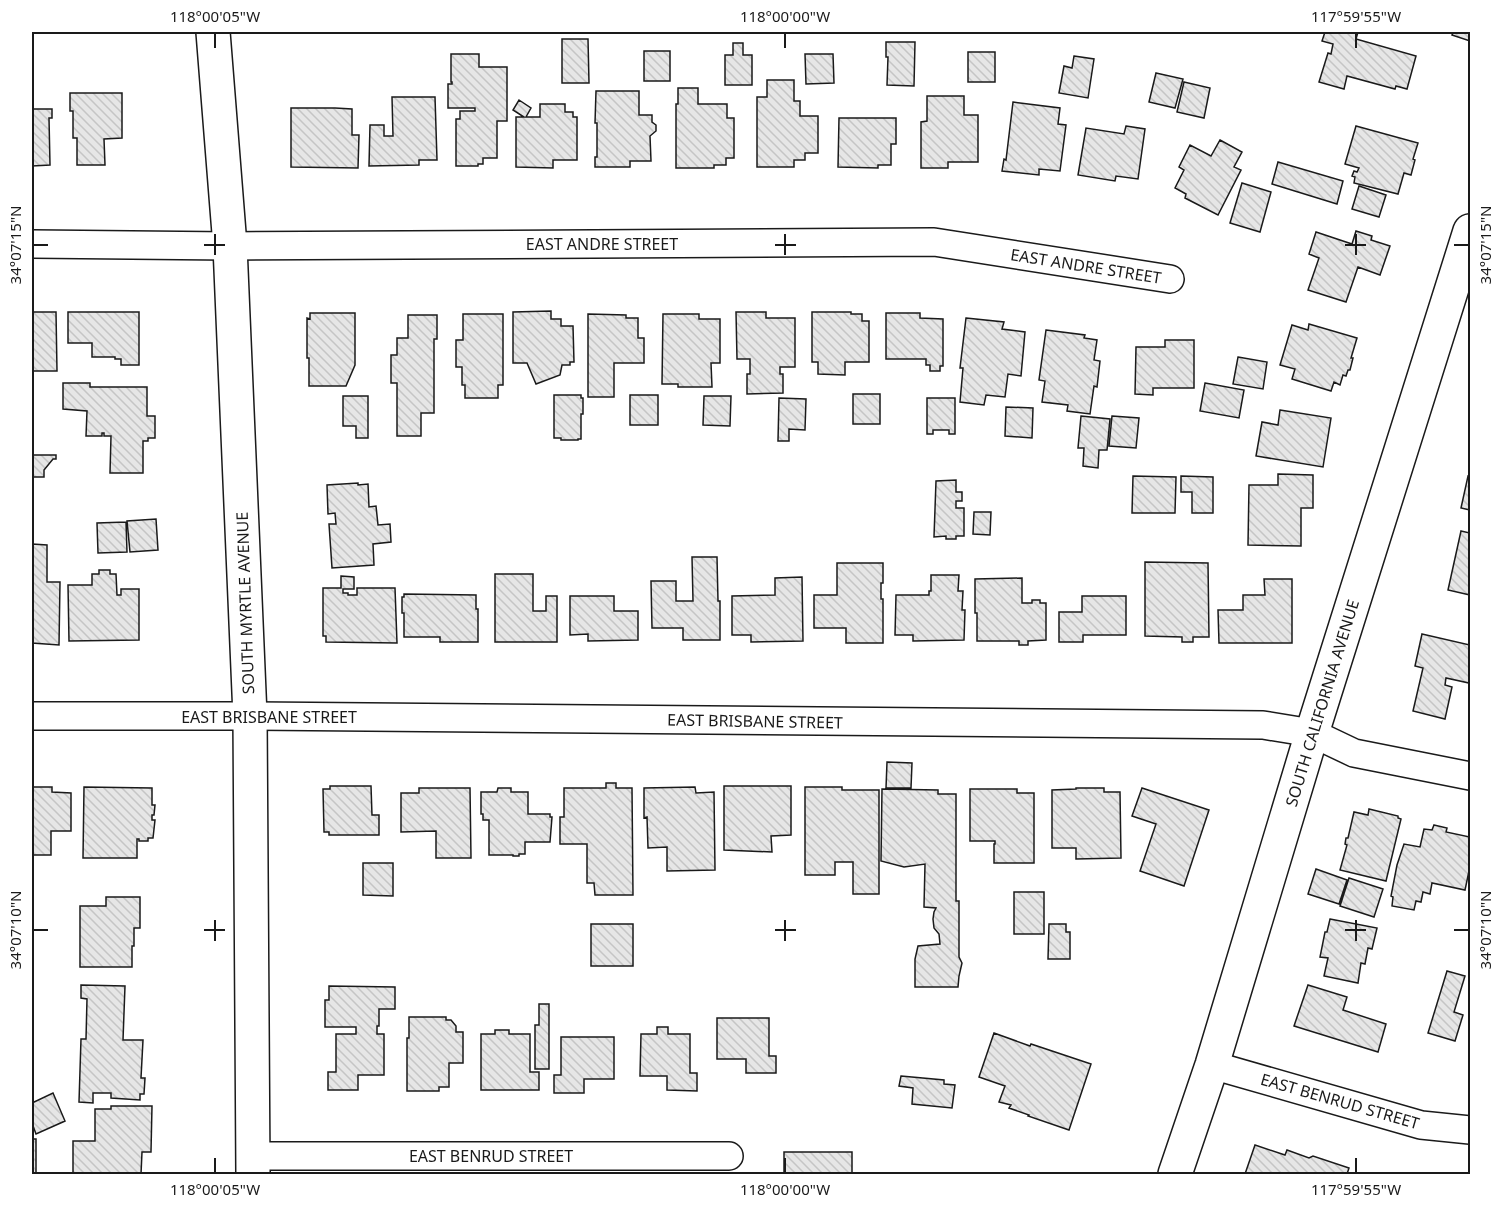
<svg xmlns="http://www.w3.org/2000/svg" width="1502" height="1206" font-family="'Noto Sans',sans-serif">
  <style>
    .building { fill: url(#building-back-hatch); stroke: #1a1a1a; stroke-width: 1.5 }
    .lines { fill: none; stroke-linecap: round; stroke-linejoin: round }
    .street-casing { stroke: #1a1a1a; stroke-width: 30 }
    .secondary-casing { stroke: #1a1a1a; stroke-width: 36 }
    .street { stroke: #fff; stroke-width: 27 }
    .secondary { stroke: #fff; stroke-width: 33 }
    .ticks { fill: none; stroke: #1a1a1a; stroke-width: 2 }
    .labels { text-anchor: middle; stroke-width: 4.5; stroke-linejoin: round; paint-order: stroke }
    .street-label { font-size: 16px; fill: #1a1a1a; stroke: #fff }
    .neatline { fill: none; stroke: #1a1a1a; stroke-width: 2 }
    .ticks-label { font-size: 15px; text-anchor: middle; fill: #1a1a1a }
  </style>
  <defs>
    <pattern id="building-back-hatch" width="6" height="6" patternUnits="userSpaceOnUse" patternTransform="scale(1.5)"><rect width="6" height="6" fill="#e6e6e6"/><path d="M-1 5l2 2M0 0l6 6M5-1l2 2" fill="none" stroke="#c5c5c5"/></pattern>
  </defs>
  <rect width="100%" height="100%" fill="#fff"/>
  <path class="building" d="M1325,32h33l-2,7 60,17 -9,33 -11,-3 -1,3 -48,-13 -3,13 -25,-7 9,-29 3,1 2,-10 -11,-3z
    M1453,32h17v9l-18,-6z
    M562,39h26l1,44h-27z
    M886,42h29l-1,44 -27,-1 1,-28h-2z
    M733,43h10v12h9v30h-27v-30h8z
    M644,51h26v30h-26z
    M968,52h27v30h-27z
    M451,54h28v13h28v54h-10v37h-14v6h-5v2h-22v-47h4v-8h15v-3h-27v-24h4v-2h-1z
    M805,54h28l1,29 -28,1z
    M1074,56l20,3 -6,39 -29,-5 5,-27 8,2z
    M1156,73l27,6 -8,29 -26,-6z
    M767,80h27v21h6v15h18v37h-13v7h-11v7h-37v-70h10z
    M1184,82l26,6 -6,30 -27,-6z
    M678,88h20v16h29v14h7v40h-8v7h-12v3h-38v-64h2z
    M596,91h43v24h13v7l4,3v6l-6,5 1,25h-21v6h-35v-10h2v-34h-2z
    M70,93h52v45l-18,1 1,26h-28v-27h-4v-27h-3z
    M927,96h37v19h14v47h-30v6h-27v-46l6,-1z
    M392,97h43l2,63h-18v5l-50,1 1,-41h14v11h9z
    M519,100l12,8 -5,9h14v-13h25v8h8v5h4v43h-24v8l-37,-1v-50h8l-11,-7z
    M1013,102l47,6 -2,16 8,1 -6,46 -21,-2v6l-37,-4 2,-12 2,1z
    M291,108h44l17,1v26h7l-1,33 -67,-1z
    M32,109h20v9h-3l1,47 -18,1z
    M839,118h57v26h-5v21h-13v3l-40,-1z
    M1126,126l19,3 -7,50 -22,-3 -1,5 -37,-6 8,-47 38,6z
    M1356,126l62,17 -5,16 2,1 -4,15 -7,-2 -6,21 -44,-11 1,-6 -3,-1 2,-5 3,1 2,-4 -14,-4z
    M1220,140l22,12 -8,15 7,3 -23,45 -33,-17 1,-4 -11,-6 9,-18 -5,-3 11,-22 21,11z
    M1278,162l65,19 -6,23 -65,-20z
    M1242,183l29,9 -11,40 -30,-9z
    M1359,186l27,9 -7,22 -27,-8z
    M1356,231l16,5 -1,4 19,6 -10,29 -22,-8 -12,35 -38,-12 11,-32 -10,-4 7,-22 36,12z
    M551,311v8h10v7h12l1,36h-4v3h-8l-2,10 -24,9 -9,-21h-14v-51z
    M32,312h24l1,59h-25z
    M68,312h71v53h-18v-6h-6v-2h-23v-14h-24z
    M736,312h30v6h29v49h-15v7h3v19l-36,1v-20h3v-15h-13z
    M812,312h39v2h11v7h7v41h-24v13l-27,-1v-12h-6z
    M310,313h45v52l-9,21h-37v-28h-2v-40l3,1z
    M886,313h34v5l23,1v47h-3v5h-10v-6h-4v-6h-40z
    M463,314h40v71h-5v13h-33v-13h-3v-18h-6v-27h7z
    M588,314l38,1v3h12v20h6v25h-30v34h-26z
    M663,314h36v5h21v44h-9l1,24h-34v-3h-16z
    M408,315h29v24h-3v74h-13v23h-24v-53h-6v-28h6v-17h11z
    M966,318l38,4 -2,7 23,3 -4,44 -13,-2 -3,23 -19,-2 -2,10 -24,-3 3,-34h-3z
    M1309,324l48,14 -6,20h2l-3,12h-2l-2,6 -3,-1 -3,10 -6,-3 -3,9 -39,-12 3,-10 -15,-4 12,-40 16,5z
    M1046,330l39,5 -1,3 13,2 -3,20 6,1 -3,26 -3,-1 -4,28 -23,-3 1,-6 -26,-3 3,-21 -6,-1z
    M1165,340h29v48h-41v7l-18,-1 1,-47h29z
    M1238,357l29,5 -4,27 -30,-5z
    M63,383h27v4h57v29h8v22h-7v3h-5v32h-33l1,-37h-7v-3h-2v3h-16l1,-25 -24,-2z
    M1205,383l39,7 -5,28 -39,-7z
    M853,394h27v30h-27z
    M554,395h27v3h2v16h-2v25h-3v1h-17v-2h-7z
    M630,395h28v30h-28z
    M343,396h25v42h-12v-12h-13z
    M704,396h27l-1,30 -27,-1z
    M779,398l27,1 -1,31 -16,-1v12h-11z
    M927,398h28v36h-6v-4h-16v4h-6z
    M1006,407l27,1 -1,30 -27,-2z
    M1280,410l51,8 -8,49 -67,-11 6,-34 16,3z
    M1081,416l29,3 -3,31h-8l-1,18 -15,-2 1,-18h-6z
    M1112,416l27,2 -3,30 -27,-2z
    M32,455h24v4h-3l-9,11v7h-12z
    M1278,474l35,1v33h-12v38l-53,-1 1,-60h29z
    M1133,476l43,1 -1,36h-43z
    M1181,476l32,1v36h-21v-21h-11z
    M1468,476l2,1v33l-9,-2z
    M956,480v12h6v9h-6v7h8v28h-8v3h-10v-3l-12,1 2,-56z
    M358,483v2l10,-1 1,23 7,-1 2,19 12,-1 1,18 -18,2 1,21 -42,3 -3,-44h7l-1,-11 -7,1 -1,-29z
    M974,512h17l-1,23 -17,-1z
    M156,519l2,31 -28,2 -3,-31z
    M126,522l1,30 -29,1 -1,-30z
    M1461,531l9,2v62l-22,-5z
    M32,544l15,1v37h13l-1,63 -27,-2z
    M692,557h25l1,44h2v39h-37v-12h-31l-1,-47h25v20h17z
    M1145,562l63,1 1,74h-16v5h-11v-5l-37,-1z
    M837,563h46v20h-2v16h2v44h-37v-15h-32v-33h23z
    M99,570h11v4h6l1,21h4v-6h18v51l-70,1 -1,-56h24v-11h7z
    M495,574h38v37h13v-15h11v46h-62z
    M931,575h28l-1,16h5l-1,19h3l-1,30 -51,1v-6h-18l1,-40h33v-4h2z
    M341,576l13,1v12h-11v4h5v2h9v-7h38l2,55 -71,-1v-6h-3v-48h18z
    M802,577l1,64 -52,1v-7h-19v-39l43,-1v-17z
    M1022,578v25h10v-3h8v3h6v37l-18,1v4h-9v-4h-42v-28h-2v-34z
    M1264,579h28v64h-73l-1,-33h25v-15h22z
    M404,594l72,1v14h2v33h-38v-5h-36v-24h-2v-16h2z
    M570,596h44v15h24v29l-50,1v-7l-18,1z
    M1082,596h44v39h-43v7h-24v-30h23z
    M1422,634l48,11v31l-1,7 -23,-5 -1,7 7,2 -7,32 -32,-8 10,-43 -8,-2z
    M887,762l25,1 -1,25h-25z
    M606,783h10v5h16l1,107h-38l-1,-12h-7v-39h-27v-27h4v-29h42z
    M330,786h41l1,29h7v20h-50v-3h-5l-1,-43h7z
    M724,786h67v49l-20,1 1,16 -48,-2z
    M32,787h20v5l19,1v38h-20v24h-19z
    M84,787l68,1v17h3l-1,10h-2v5h3l-2,18h-5v3h-9v-2h-2v19h-54z
    M695,787l1,6 18,-1 1,78 -48,1v-24l-19,1 -1,-31 -3,1v-30z
    M805,787h37v3h37v104h-26v-32h-18v13h-30z
    M419,788h51l1,70h-35v-27l-35,1v-39h18z
    M498,788h13v4h17v22h22v3h2l-2,25h-25v12h-6v2h-6v-1h-24v-35h-6v-6h-2v-22h16z
    M1076,788h28v4h16l1,66 -45,1v-11h-24v-58l24,-1z
    M1142,788l67,22 -25,76 -44,-15 16,-47 -24,-8z
    M882,789l56,1v4h18v107h3v56l3,6 -3,13 -1,11h-43v-28l3,-13 22,-2 -1,-10 -5,-6 -1,-9 1,-7 2,-4 -12,-1 1,-43 -21,3 -23,-6z
    M970,789h47v4h17v70h-40v-19h1v-3h-25z
    M1369,809l29,7v2l3,1 -15,62 -46,-11 7,-25 -2,-1 1,-6h2l6,-26 14,3z
    M1434,825l13,3 -1,4 24,5v34h-1l-4,19 -33,-7 -2,11 -7,-2 -2,10 -5,-1 -2,9 -22,-4 1,-9 -2,-1 6,-31 7,-21 16,3 4,-18 8,1z
    M363,863h30v33l-30,-1z
    M1316,869l31,11 -8,24 -31,-10z
    M1349,878l34,11 -9,28 -34,-11z
    M1014,892h30v42h-30z
    M106,897h34v31h-6v18h-2v21h-52v-61h26z
    M1330,919l47,9 -5,21 -4,-1 -3,16 -4,-1 -3,20 -34,-7 4,-18 -8,-1 5,-25h2z
    M591,924h42v42h-42z
    M1049,924h17v8h4v27h-22z
    M1447,971l18,5 -11,36 9,3 -8,26 -27,-8z
    M81,985l44,1 -2,54h20l-2,38h4l-1,16h-4v6l-29,-2v-5h-18v10l-14,-1 2,-63h5l1,-40 -6,-1z
    M1308,985l39,12 -4,13 43,14 -8,28 -84,-26z
    M329,986l66,1v22h-16v17h-2v8h7v41h-26v15h-30v-18h8v-38h20v-7h-31v-27h4z
    M539,1004h10v65h-14v-44h4z
    M409,1017h37v3h5l5,6v6h7v31h-14v24h-10v4h-32v-53h2z
    M717,1018h52v38h7v17h-30v-14h-29z
    M657,1027h11v7h22v39h7v18l-30,-1v-14h-27l1,-42h16z
    M495,1030h14v4h21v38h9v18h-58v-56h14z
    M994,1033l36,13 1,-2 60,20 -22,66 -41,-14 1,-1 -20,-7 2,-3 -12,-3 6,-16 -26,-9z
    M561,1037h53v42h-30v14h-30v-18h7z
    M901,1076l43,4v4l11,1 -3,23 -40,-4 1,-16 -14,-2z
    M53,1093l12,28 -29,13 -4,-11v-20z
    M111,1106h41l-1,46h-9l-1,22h-68v-33h22v-32h16z
    M32,1139h4v35h-4z
    M1255,1145l30,10 2,-5 22,8 4,-2 36,12 -2,6h-102z
    M784,1152h68v22h-68z"/>
  <g class="lines">
    <g class="street-casing">
      <path id="street" d="M32,244l198,2 704,-4 236,37
        M32,716h218l1013,9 49,8 42,20 116,23
        M1212,1065l209,60 49,5
        M254,1156h475"/>
    </g>
    <g class="secondary-casing">
      <path id="secondary" d="M213,32l17,214 20,470 3,458
        M1175,1174l37,-109 100,-332 158,-502"/>
    </g>
    <use href="#street" class="street"/>
    <use href="#secondary" class="secondary"/>
  </g>
  <path class="ticks" d="M215,33v15M785,33v15M1356,33v15M215,234v21M785,234v21M1356,234v21M33,245h15M204,245h21M775,245h21M1345,245h21M1454,245h15M215,920v21M785,920v21M1356,920v21M33,930h15M204,930h21M775,930h21M1345,930h21M1454,930h15M215,1158v15M785,1158v15M1356,1158v15"/>
  <g class="labels">
    <g class="street-label">
      <text x="602" y="250">EAST ANDRE STREET</text>
      <text transform="translate(1086 266) rotate(9)" y="6">EAST ANDRE STREET</text>
      <text transform="translate(245 603) rotate(-92)" y="6">SOUTH MYRTLE AVENUE</text>
      <text transform="translate(1322 703) rotate(-73)" y="6">SOUTH CALIFORNIA AVENUE</text>
      <text x="269" y="723">EAST BRISBANE STREET</text>
      <text transform="translate(755 721) rotate(1)" y="6">EAST BRISBANE STREET</text>
      <text transform="translate(1340 1101) rotate(16)" y="6">EAST BENRUD STREET</text>
      <text x="491" y="1162">EAST BENRUD STREET</text>
    </g>
  </g>
  <rect width="1502" height="1206" fill="none" stroke="#ffffff" stroke-width="66"/>
  <rect x="33" y="33" width="1436" height="1140" class="neatline"/>
  <g class="ticks-label">
    <text x="215" y="22">118°00'05"W</text>
    <text x="785" y="22">118°00'00"W</text>
    <text x="1356" y="22">117°59'55"W</text>
    <text transform="translate(16 245) rotate(-90)" y="5">34°07'15"N</text>
    <text transform="translate(1486 245) rotate(-90)" y="5">34°07'15"N</text>
    <text transform="translate(16 930) rotate(-90)" y="5">34°07'10"N</text>
    <text transform="translate(1486 930) rotate(-90)" y="5">34°07'10"N</text>
    <text x="215" y="1195">118°00'05"W</text>
    <text x="785" y="1195">118°00'00"W</text>
    <text x="1356" y="1195">117°59'55"W</text>
  </g>
</svg>
